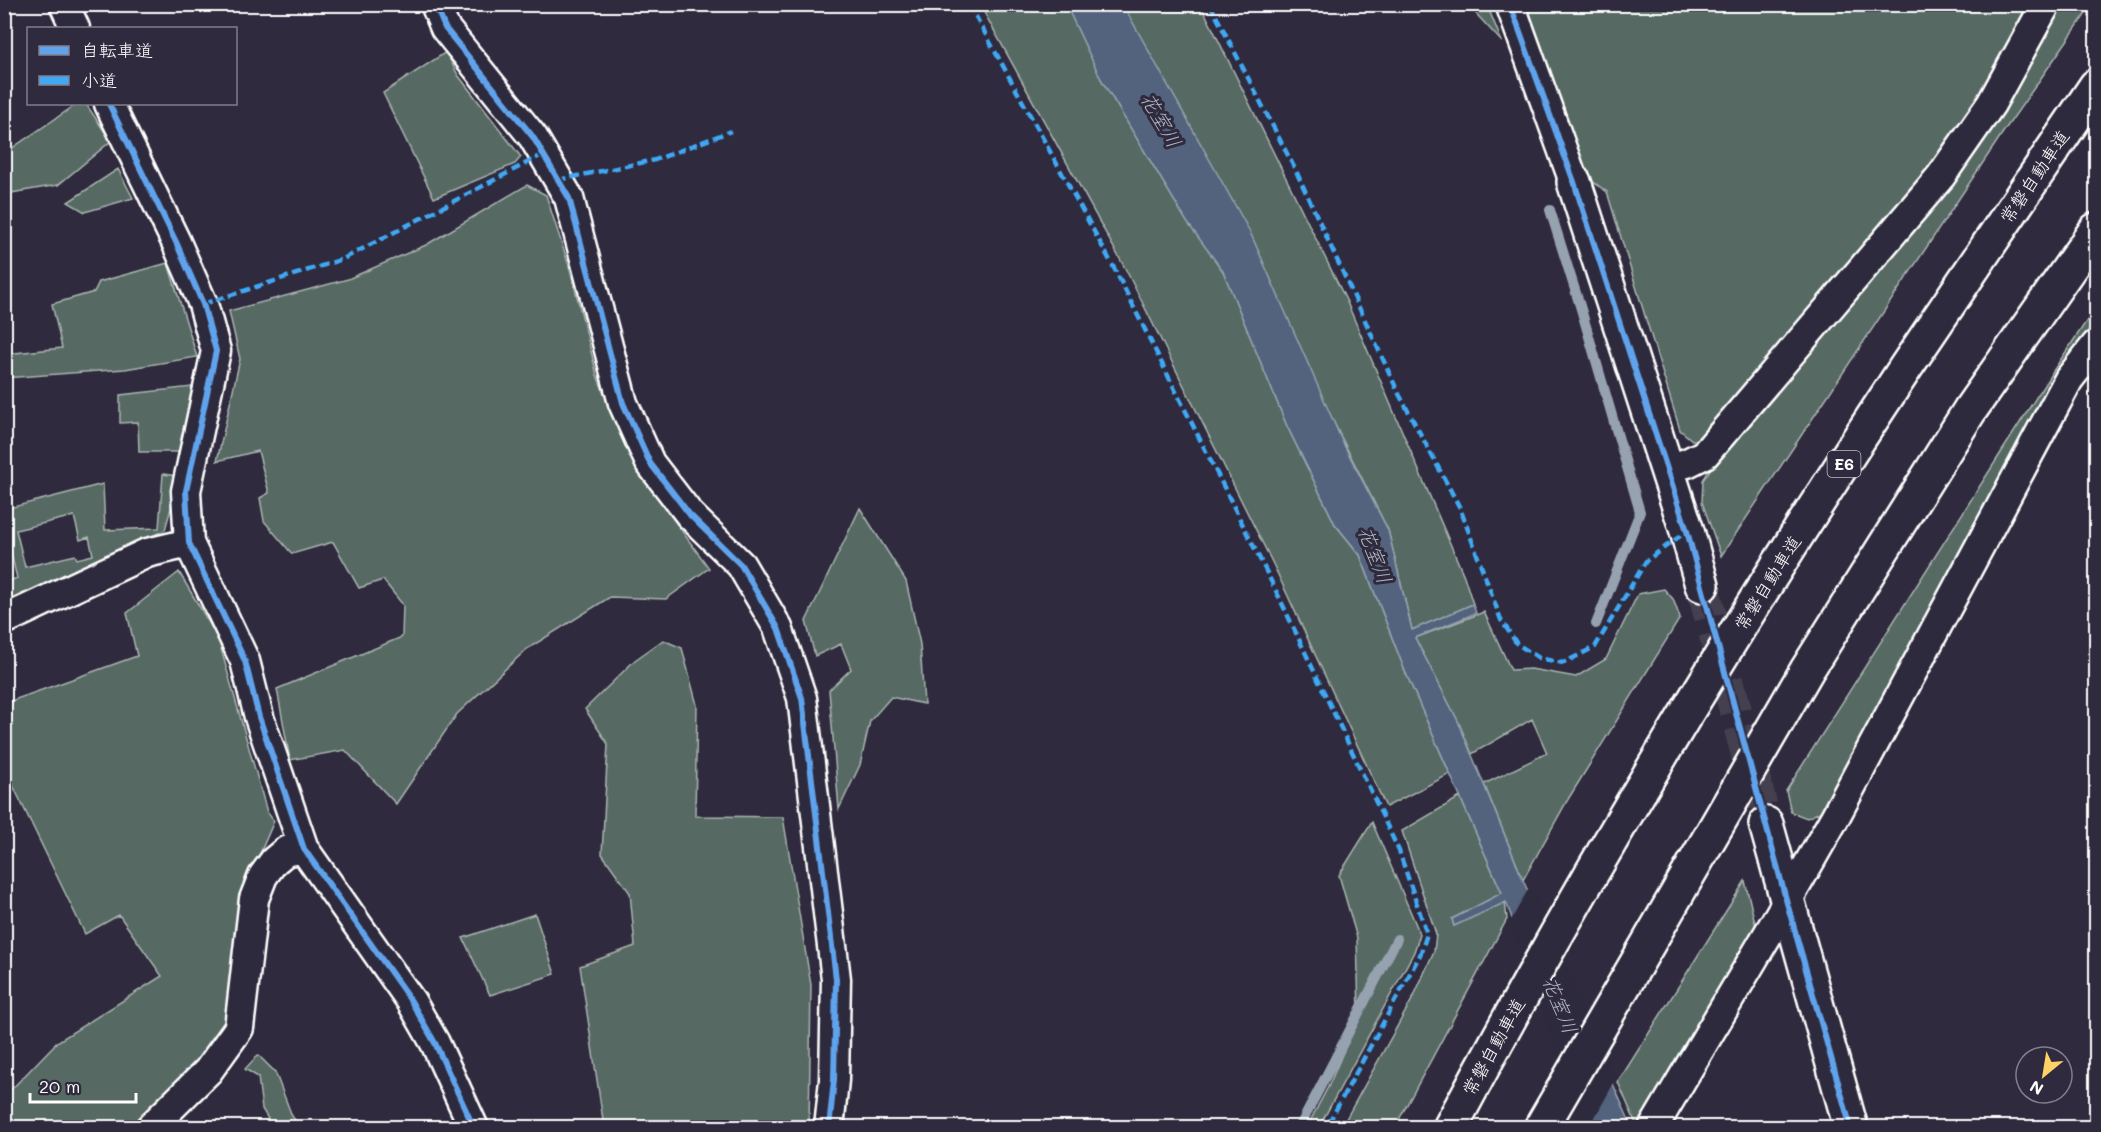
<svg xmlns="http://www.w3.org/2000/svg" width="2101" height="1132" font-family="Mali,'Klee One',sans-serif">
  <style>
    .green { fill: #576b64; stroke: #abb5b2; stroke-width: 1.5; fill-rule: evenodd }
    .water { fill: #52647d; stroke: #97a2b1; stroke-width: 1.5 }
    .pier { fill: #2f2a3d }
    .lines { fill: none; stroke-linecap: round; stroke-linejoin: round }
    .stream { stroke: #97a2b1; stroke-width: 10 }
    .tertiary-tunnel { stroke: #443f50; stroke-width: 33; stroke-dasharray: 33 16; stroke-linecap: butt }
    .minor-casing { stroke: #fff; stroke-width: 33 }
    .tertiary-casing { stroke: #fff; stroke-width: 38 }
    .motorway-casing { stroke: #fff; stroke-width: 38 }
    .minor { stroke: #2f2a3d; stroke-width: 28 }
    .tertiary { stroke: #2f2a3d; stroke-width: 33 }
    .motorway { stroke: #2f2a3d; stroke-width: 33 }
    .quiet { stroke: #3fa9f5; stroke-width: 4.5; stroke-dasharray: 9 4.5; stroke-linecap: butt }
    .cycleway-casing { stroke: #2f2a3d; stroke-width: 10 }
    .cycleway { stroke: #60a3ed; stroke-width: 6 }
    .labels { text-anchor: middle; stroke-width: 6; stroke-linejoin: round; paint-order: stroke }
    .shield { fill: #2f2a3d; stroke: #c1bfc5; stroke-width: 1.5 }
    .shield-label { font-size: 16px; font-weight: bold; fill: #fff }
    .street-label { font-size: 18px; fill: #fff; stroke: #2f2a3d }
    .water-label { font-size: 20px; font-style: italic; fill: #b1b9c4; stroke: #2f2a3d }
  </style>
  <rect width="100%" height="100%" fill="#2f2a3d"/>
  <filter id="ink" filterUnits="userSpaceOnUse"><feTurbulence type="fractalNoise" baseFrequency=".0167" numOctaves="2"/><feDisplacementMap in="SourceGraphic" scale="12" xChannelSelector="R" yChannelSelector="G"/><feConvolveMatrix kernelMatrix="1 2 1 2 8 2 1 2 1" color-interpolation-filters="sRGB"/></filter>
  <g filter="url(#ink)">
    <path class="green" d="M1066,4l35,75 86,142 36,50 64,155 48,98 25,31 45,116 45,103 -64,33 -113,-243 -147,-294 -146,-265z
      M1123,5h78l145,295 118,276 9,28 -61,26 -24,-100z
      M1468,5h19l15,37z
      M1527,5h509l-44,83 -64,85 -219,267h-17l-12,-10 -73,-238 -19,-14z
      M2060,5h32l-88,126 -283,425 -19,-54 1,-22 14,-21 207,-246 70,-88z
      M446,52l12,23 63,82 -6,7 -81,34 -51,-105z
      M77,104h9l25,37 -53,44 -53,9v-41z
      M118,169l15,29 -48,14 -17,-10z
      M527,185l19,10 24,74 27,106 24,61 42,69 46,63 -43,31 -56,-2 -83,52 -70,65 -61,90 -51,-54 -55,10 -13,-71 125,-52 1,-32 -20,-25 -24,8 -26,-46 -41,12 -28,-33 -4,-23 9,-5 -11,-42 -41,10 23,-102 -11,-48 119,-32 78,-34z
      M168,263l29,94 -72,12 -120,9v-24l57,-6 -10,-44 42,-12 5,-10z
      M2096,307v23l-43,54 -224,424 -22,10 -16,-6 -5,-21 265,-417z
      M192,387l-12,65h-41l-1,-30 -18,1v-28z
      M163,474l14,2 -3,21 -9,33 -160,74 -1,-21 13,-5 -12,-49v-20l98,-25 2,46 54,-2zM74,516l6,24 9,-3 4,18 -16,4 -2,-4 -50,12 -9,-37z
      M860,508l46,73 14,63 4,60 -33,-7 -21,24 -10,44 -21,44 -10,-119 22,-21 -10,-25 -26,12 -9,-35z
      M179,572l39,66 49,174 7,9 -29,67 -14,128 -10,20 -35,38 -55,53h-126v-31l52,-54 105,-66 -43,-61 -34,19 -80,-165v-66l132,-47 -10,-43z
      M1664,589l9,10 7,19 -113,183 -44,79 -39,-96 63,-31 -15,-34 -60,35 -14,-33 -43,-83 69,-26 27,58 20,-1 45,8 30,-18 32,-65z
      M663,640l19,8 15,57 -2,111 88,1 28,168 -2,142h-205l-24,-161 55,-20 -5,-53 -28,-39 6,-110 -23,-35 50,-49z
      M1460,797l42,96 -50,26 2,7 51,-24 2,17 -112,208 -54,1 73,-132 20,-45 2,-17 -34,-103z
      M1372,822l48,112 -6,18 -95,175h-12l22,-42 30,-70 -2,-77 -18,-63z
      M1745,881l12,50 -79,124 -41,71 -19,-44z
      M535,914l20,60 -65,21 -27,-57z
      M258,1055l17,17 17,44 8,11h-27l-11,-18 -4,-32 -13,-8z"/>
    <path class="water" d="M1066,5h57l127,227 93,211 45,87 24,100 61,-26 3,9 -61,25 43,83 65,159 109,247h-43l-83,-225 -52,24 -2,-7 50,-26 -97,-222 -45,-116 -25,-31 -48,-98 -64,-155 -36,-49 -86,-143z"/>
    <path class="pier" d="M1530,886l85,195 -26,47h-3l-76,-206z"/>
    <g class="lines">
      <path class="stream" d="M1550,210l31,99 59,203 -44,112
        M1299,1128l98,-189"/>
      <path class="tertiary-tunnel" d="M1702,585l64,239"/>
      <g class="minor-casing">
        <path id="minor" d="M64,4l11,24
          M435,4l10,24 88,109 36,61 54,205 27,60 40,52 51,50 37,63 24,70 34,281 -2,101 -5,48
          M1510,4l64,178
          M109,104l67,138 27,62 13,47 -30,140 3,52 56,118 14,56 45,132 107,152 24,42 39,85
          M1667,468l20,-5 18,-9 236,-278 50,-72 55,-100
          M4,620l143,-67 42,-10
          M150,1128l58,-57 31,-43 15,-129 9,-23 11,-15 12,-10 18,-2
          M1653,1128l121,-204 60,-105 235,-440 27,-34"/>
      </g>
      <g class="tertiary-casing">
        <path id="tertiary" d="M1574,182l113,349 15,54
          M1766,824l85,304"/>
      </g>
      <g class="motorway-casing">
        <path id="motorway" d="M1450,1128c139,-261 293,-515 456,-761 63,-94 127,-187 190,-281
          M1541,1128l266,-458 163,-260 126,-180"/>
      </g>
      <use href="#minor" class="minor"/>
      <use href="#tertiary" class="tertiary"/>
      <use href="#motorway" class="motorway"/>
      <path class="quiet" d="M969,4l144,262 166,331 120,254 28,83 -7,21 -94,173
        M1210,4l86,167 103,223 61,114 41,112 16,24 22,14 24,5 32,-16 51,-86 41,-30
        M558,180l97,-20 76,-29
        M203,304l140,-45 201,-105"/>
      <g class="cycleway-casing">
        <path id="cycleway" d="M435,4l10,24 88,109 36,61 54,205 27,60 40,52 51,50 37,63 24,70 34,281 -2,101 -5,48
          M1510,4l64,178 113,349 100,372 64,225
          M109,104l67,138 27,62 13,47 -30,140 3,52 56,118 14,56 45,132 107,152 24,42 39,85"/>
      </g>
      <use href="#cycleway" class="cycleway"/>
    </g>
  </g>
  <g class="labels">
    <rect class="shield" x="1827.5" y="451" width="33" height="26" rx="4.5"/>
    <g class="shield-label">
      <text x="1844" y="470">E6</text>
    </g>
    <g class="street-label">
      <text transform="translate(2035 177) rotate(-56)" y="6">常磐自動車道</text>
      <text transform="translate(1768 583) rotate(-58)" y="6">常磐自動車道</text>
      <text transform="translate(1494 1047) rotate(-61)" y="6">常磐自動車道</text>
    </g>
    <g class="water-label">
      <text transform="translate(1161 120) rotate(60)" y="7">花室川</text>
      <text transform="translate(1375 555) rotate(69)" y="7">花室川</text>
      <text transform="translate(1560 1005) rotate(68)" y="7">花室川</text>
    </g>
  </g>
  <rect width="2101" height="1132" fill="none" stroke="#2f2a3d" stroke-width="24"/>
  <rect x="12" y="12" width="2077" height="1108" fill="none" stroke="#fff" stroke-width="2" filter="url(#ink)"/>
  <rect x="27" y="27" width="210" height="78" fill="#2f2a3d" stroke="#827f8b" stroke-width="1.5"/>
  <rect x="39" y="46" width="30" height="9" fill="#60a3ed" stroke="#827f8b" stroke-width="1.5"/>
  <text x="81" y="57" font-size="18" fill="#ffffff">自転車道</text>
  <rect x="39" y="76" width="30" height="9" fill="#3fa9f5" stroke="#827f8b" stroke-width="1.5"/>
  <text x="81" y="87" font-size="18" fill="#ffffff">小道</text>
  <g transform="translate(2044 1075) rotate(210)"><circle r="28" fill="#2f2a3d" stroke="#827f8b" stroke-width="1.5"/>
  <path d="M0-4.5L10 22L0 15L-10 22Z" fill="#ffd166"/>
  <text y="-9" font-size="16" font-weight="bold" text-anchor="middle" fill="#ffffff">N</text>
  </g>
  <path d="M30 1093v9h106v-9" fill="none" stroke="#ffffff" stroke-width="3"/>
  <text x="39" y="1093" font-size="18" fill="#ffffff" stroke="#2f2a3d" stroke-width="4.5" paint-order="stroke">20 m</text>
</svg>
